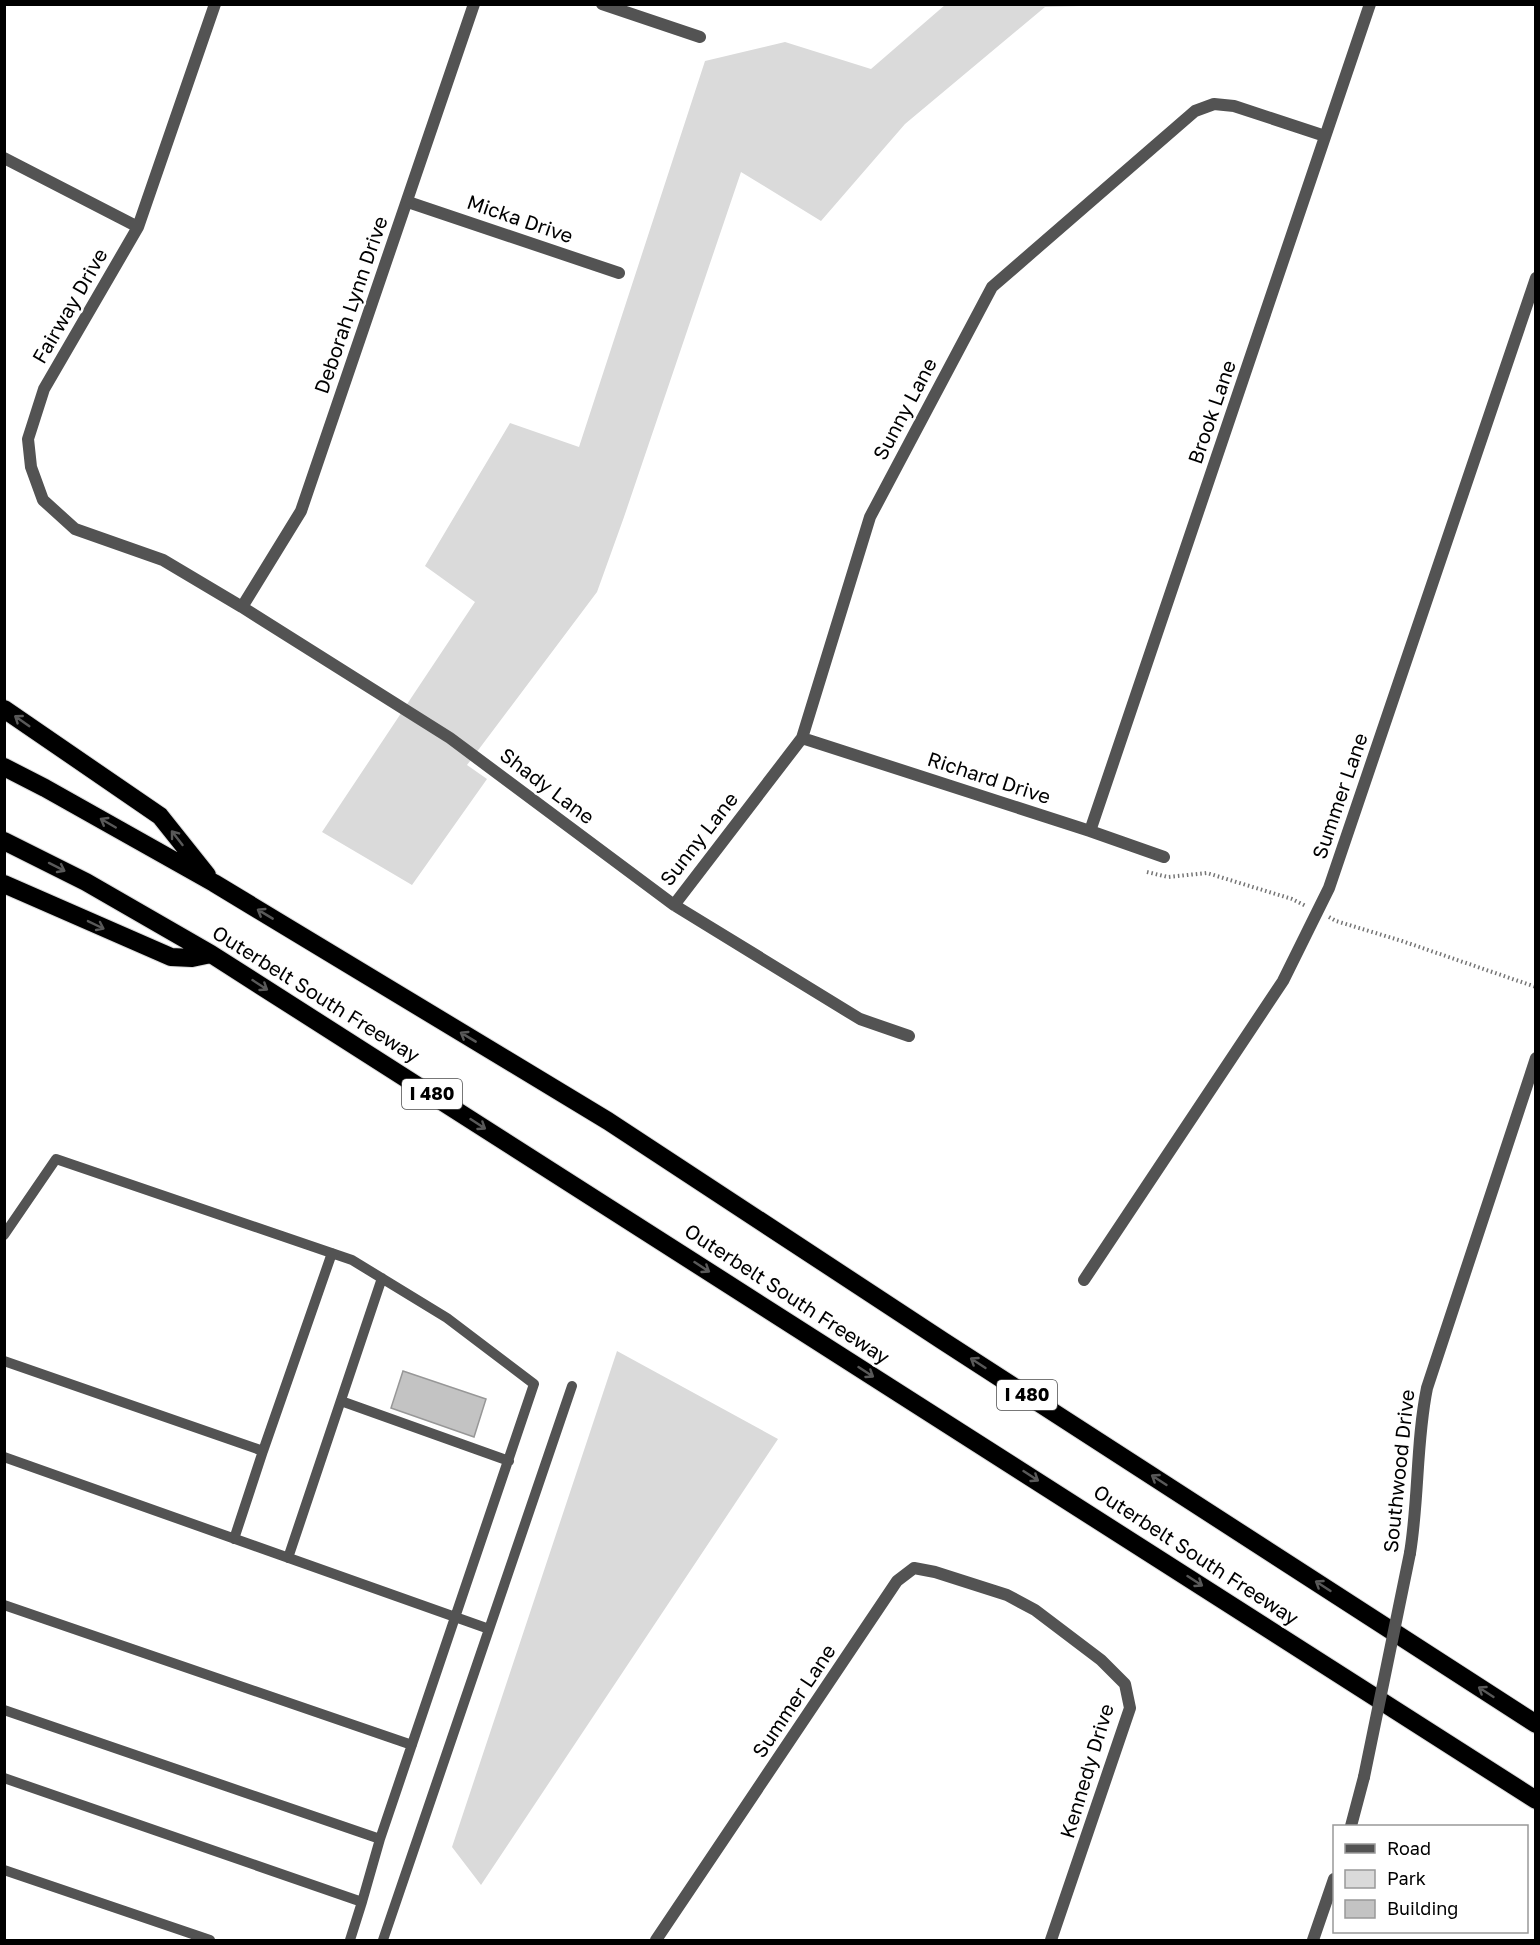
<svg xmlns="http://www.w3.org/2000/svg" width="1540" height="1945" font-family="'Golos Text',sans-serif">
  <style>
    .green { fill: #dadada }
    .building { fill: #c3c3c3; stroke: #979797; stroke-width: 1.5 }
    .lines { fill: none; stroke-linecap: round; stroke-linejoin: round }
    .highway-casing { stroke: #dbdbdb; stroke-width: 20 }
    .path { stroke: #757575; stroke-width: 4; stroke-dasharray: 1.5 3; stroke-linecap: butt }
    .lane { stroke: #535353; stroke-width: 10 }
    .street { stroke: #535353; stroke-width: 12 }
    .highway { stroke: #000; stroke-width: 18 }
    .street-bridge { stroke: #535353; stroke-width: 12 }
    .oneway { stroke: #595959 }
    .labels { text-anchor: middle; stroke-width: 5; stroke-linejoin: round; paint-order: stroke }
    .shield { fill: #fff; stroke: #4c4c4c; stroke-width: 1.5 }
    .shield-label { font-size: 18px; font-weight: bold; fill: #000 }
    .street-label { font-size: 20px; fill: #000; stroke: #fff }
  </style>
  <rect width="100%" height="100%" fill="#fff"/>
  <path class="green" d="M945,5h170l-70,2 -140,117 -84,97 -80,-49 -117,345 -27,75 -130,173 20,14 -75,106 -90,-53 153,-230 -50,-36 85,-143 69,24 126,-386 80,-19 86,27z
    M617,1351l161,88 -297,446 -29,-38z"/>
  <path class="building" d="M403,1371l83,28 -12,38 -83,-29z"/>
  <g class="lines">
    <g class="highway-casing">
      <path id="highway" d="M4,709l156,107 47,59
        M4,767l41,21 169,95 394,238 335,220 593,383
        M4,841l82,41 125,72 1325,846
        M4,884l167,73 21,1 19,-4"/>
    </g>
    <path class="path" d="M1147,872l21,5 39,-4 85,26 14,7
      M1329,917l7,4 66,20 134,46"/>
    <path class="lane" d="M4,1235l52,-76 296,101 95,58 87,66 -154,455 -376,-129
      M4,1361l259,90 69,-198
      M341,1401l168,60
      M4,1457l485,172
      M234,1539l29,-88
      M288,1558l94,-280
      M4,1605l408,140
      M4,1778l358,124 18,-63
      M4,1870l206,70
      M350,1940l12,-38
      M383,1940l189,-554"/>
    <path class="street" d="M215,4l-77,223 -94,162 -16,50 3,28 12,33 32,29 88,31 79,47 208,131 224,167 186,114 49,17
      M602,4l98,33
      M4,158l134,69
      M408,202l211,71
      M242,607l59,-96 173,-507
      M802,738l288,93 74,26
      M1090,831l280,-827
      M674,905l128,-167 68,-221 122,-230 203,-176 19,-7 20,2 91,30
      M1084,1280l199,-299 46,-93 207,-610
      M1410,1553c9,-55 6,-111 17,-165l109,-330
      M1351,1826l13,-49
      M656,1940l241,-359 17,-13 21,4 72,23 28,15 66,50 24,24 5,24 -79,232
      M1313,1940l21,-61"/>
    <use href="#highway" class="highway"/>
    <path class="street-bridge" d="M1364,1777l46,-224"/>
  </g>
  <defs><path id="oneway-shaft" d="M-6 0H5M1.5-3L5.5 0L1.5 3" fill="none" stroke-width="1.6" stroke-linecap="round" stroke-linejoin="round" transform="scale(1.5)"/></defs>
  <g class="oneway">
    <use href="#oneway-shaft" transform="translate(22 721) rotate(-145)"/>
    <use href="#oneway-shaft" transform="translate(108 823) rotate(-150)"/>
    <use href="#oneway-shaft" transform="translate(177 838) rotate(-128)"/>
    <use href="#oneway-shaft" transform="translate(57 867) rotate(27)"/>
    <use href="#oneway-shaft" transform="translate(265 914) rotate(-149)"/>
    <use href="#oneway-shaft" transform="translate(96 925) rotate(26)"/>
    <use href="#oneway-shaft" transform="translate(260 985) rotate(33)"/>
    <use href="#oneway-shaft" transform="translate(468 1037) rotate(-149)"/>
    <use href="#oneway-shaft" transform="translate(478 1124) rotate(33)"/>
    <use href="#oneway-shaft" transform="translate(702 1267) rotate(33)"/>
    <use href="#oneway-shaft" transform="translate(978 1363) rotate(-147)"/>
    <use href="#oneway-shaft" transform="translate(866 1372) rotate(33)"/>
    <use href="#oneway-shaft" transform="translate(1031 1476) rotate(33)"/>
    <use href="#oneway-shaft" transform="translate(1159 1480) rotate(-147)"/>
    <use href="#oneway-shaft" transform="translate(1195 1581) rotate(33)"/>
    <use href="#oneway-shaft" transform="translate(1323 1586) rotate(-147)"/>
    <use href="#oneway-shaft" transform="translate(1486 1692) rotate(-147)"/>
  </g>
  <g class="labels">
    <g class="shield">
      <rect x="402" y="1079" width="60" height="30" rx="4.5"/>
      <rect x="997" y="1380" width="60" height="30" rx="4.5"/>
    </g>
    <g class="shield-label">
      <text x="432" y="1100">I 480</text>
      <text x="1027" y="1401">I 480</text>
    </g>
    <g class="street-label">
      <text transform="translate(520 219) rotate(19)" y="7">Micka Drive</text>
      <text transform="translate(351 305) rotate(-71)" y="7">Deborah Lynn Drive</text>
      <text transform="translate(70 306) rotate(-60)" y="7">Fairway Drive</text>
      <text transform="translate(905 409) rotate(-62)" y="7">Sunny Lane</text>
      <text transform="translate(1212 412) rotate(-71)" y="7">Brook Lane</text>
      <text transform="translate(989 778) rotate(18)" y="7">Richard Drive</text>
      <text transform="translate(547 786) rotate(37)" y="7">Shady Lane</text>
      <text transform="translate(1340 796) rotate(-71)" y="7">Summer Lane</text>
      <text transform="translate(699 839) rotate(-52)" y="7">Sunny Lane</text>
      <text transform="translate(316 994) rotate(32)" y="7">Outerbelt South Freeway</text>
      <text transform="translate(787 1294) rotate(33)" y="7">Outerbelt South Freeway</text>
      <text transform="translate(1399 1471) rotate(-84)" y="7">Southwood Drive</text>
      <text transform="translate(1196 1555) rotate(33)" y="7">Outerbelt South Freeway</text>
      <text transform="translate(794 1701) rotate(-56)" y="7">Summer Lane</text>
      <text transform="translate(1087 1771) rotate(-73)" y="7">Kennedy Drive</text>
    </g>
  </g>
  <rect width="1540" height="1945" fill="none" stroke="#000000" stroke-width="12"/>
  <rect x="1333" y="1825" width="195" height="108" fill="#ffffff" stroke="#999999" stroke-width="1.5"/>
  <rect x="1345" y="1844" width="30" height="9" fill="#535353" stroke="#999999" stroke-width="1.5"/>
  <text x="1387" y="1855" font-size="18" fill="#000000">Road</text>
  <rect x="1345" y="1870" width="30" height="18" fill="#dadada" stroke="#999999" stroke-width="1.5"/>
  <text x="1387" y="1885" font-size="18" fill="#000000">Park</text>
  <rect x="1345" y="1900" width="30" height="18" fill="#c3c3c3" stroke="#999999" stroke-width="1.5"/>
  <text x="1387" y="1915" font-size="18" fill="#000000">Building</text>
</svg>
